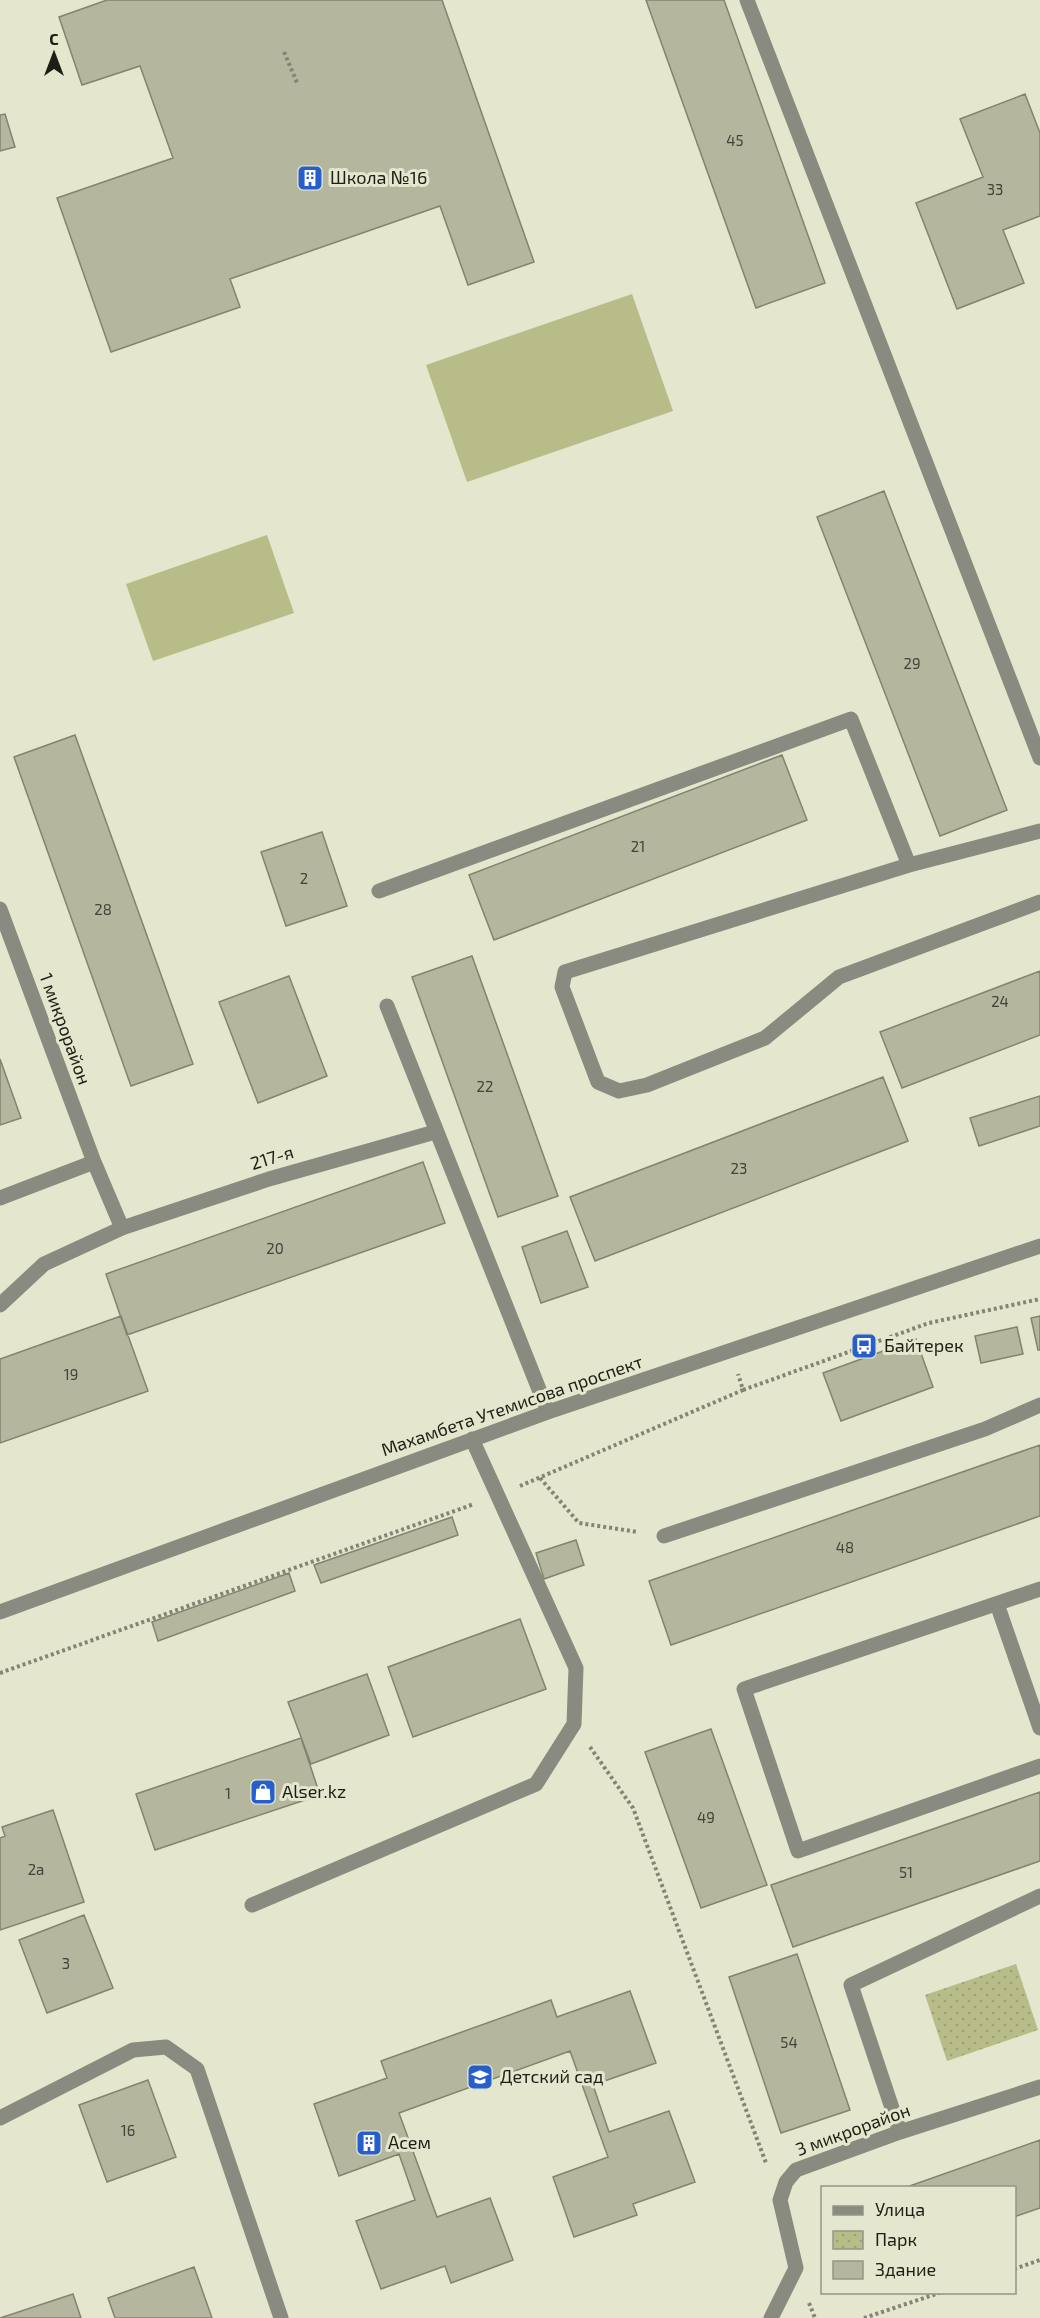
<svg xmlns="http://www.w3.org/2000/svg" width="1040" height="2318" font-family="'Exo 2',sans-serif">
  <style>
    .park { fill: url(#park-dots) }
    .garden { fill: #b8bc89 }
    .building { fill: #b4b69e; stroke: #82846d; stroke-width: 1.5 }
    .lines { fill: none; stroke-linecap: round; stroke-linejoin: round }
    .path { stroke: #838473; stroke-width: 4; stroke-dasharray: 3 3; stroke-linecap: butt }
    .minor { stroke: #898a80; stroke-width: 15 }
    .labels { text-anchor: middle; stroke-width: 6; stroke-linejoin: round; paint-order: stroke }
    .number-label { font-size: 15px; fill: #434437 }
    .poi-label { font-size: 18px; fill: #1d1e15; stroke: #e4e6cd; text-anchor: start }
    .street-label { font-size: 18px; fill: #1d1e15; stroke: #e4e6cd }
  </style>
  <defs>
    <pattern id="park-dots" width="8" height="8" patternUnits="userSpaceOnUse" patternTransform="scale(1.5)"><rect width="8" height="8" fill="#b8bc89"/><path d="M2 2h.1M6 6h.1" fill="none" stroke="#9ea175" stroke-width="1.8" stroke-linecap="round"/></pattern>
  </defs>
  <rect width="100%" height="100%" fill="#e4e6cd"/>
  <path class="park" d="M1016,1964l22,66 -91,31 -22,-66z"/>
  <path class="garden" d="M632,294l41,117 -206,71 -41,-117z
    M267,535l27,78 -141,48 -27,-77z"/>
  <path class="building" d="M107,0h335l92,262 -66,23 -28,-79 -210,73 10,28 -129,45 -54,-154 116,-40 -33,-92 -58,19 -23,-68z
    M107,0h335l92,262 -66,23 -28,-79 -210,73 10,28 -129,45 -54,-154 116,-40 -33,-92 -58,19 -23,-68z
    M646,0h78l101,283 -69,25z
    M1025,94l15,39v83l-37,14 21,53 -67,26 -41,-106 67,-26 -23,-58z
    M5,114l10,33 -15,4v-36z
    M884,491l123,319 -67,26 -123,-319z
    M75,735l118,329 -62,22 -117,-329z
    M782,755l25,65 -313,120 -25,-65z
    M322,832l25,74 -61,20 -25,-74z
    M472,956l86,240 -60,21 -86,-240z
    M1040,971v64l-138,53 -22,-56z
    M289,976l38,100 -69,27 -39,-101z
    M0,1059l21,59 -21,7z
    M883,1077l25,64 -313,120 -25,-64z
    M1040,1096v30l-61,20 -9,-28z
    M423,1162l22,61 -318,112 -21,-61z
    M567,1231l21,56 -47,16 -19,-56z
    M121,1316l27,75 -148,52v-84z
    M1040,1316v34h-2l-7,-32z
    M1017,1327l6,27 -42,9 -6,-27z
    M916,1339l17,48 -92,34 -18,-48z
    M1040,1445v71l-369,129 -22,-64z
    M452,1517l6,18 -137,48 -7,-18z
    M576,1540l8,25 -40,14 -8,-26z
    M289,1573l6,18 -137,50 -6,-19z
    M520,1619l26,70 -133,48 -25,-70z
    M367,1674l22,61 -78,29 -23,-62z
    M711,1729l56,156 -66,23 -56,-156z
    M301,1738l19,57 -165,55 -19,-56z
    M1040,1792v69l-247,86 -22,-62z
    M53,1810l31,92 -84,28v-92l5,-2 -3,-9z
    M84,1915l29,73 -66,25 -28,-73z
    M797,1954l53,156 -69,23 -52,-156z
    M630,1991l26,72 -63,22 16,47 60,-21 26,71 -62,22 4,11 -63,22 -21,-60 55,-20 -38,-106 -171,62 38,104 53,-19 23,62 -62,23 -6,-17 -64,23 -25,-68 59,-21 -16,-46 -60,22 -25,-72 73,-26 -6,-17 170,-61 6,17z
    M148,2080l28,77 -69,25 -28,-77z
    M1040,2140v68l-26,9v-29h-110z
    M194,2267l18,51h-97l-7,-20z
    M73,2294l8,24h-81z"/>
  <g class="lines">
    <path class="path" d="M284,52l14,33
      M743,1390l186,-67 111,-24
      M540,1478l39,45 59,9
      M520,1486l223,-96 -5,-16
      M0,1673l474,-169
      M590,1747l43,61 133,355
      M1014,2269l26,-9
      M809,2303l6,15
      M864,2318l78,-26"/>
    <path class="minor" d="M747,0l293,758
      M1040,831l-131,34 -344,107 -3,15 36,95 21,9 28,-6 118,-47 74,-61 201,-75
      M379,891l472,-172 58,146
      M0,909l94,253 28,66
      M387,1006l161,406
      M0,1198l94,-36
      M0,1305l44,-41 78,-36 147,-49 166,-47
      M664,1536l321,-107 55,-24
      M1040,1589l-296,100 54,162 242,-85
      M997,1604l43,124
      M0,1612l548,-200 492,-166
      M252,1905l284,-121 38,-60 2,-56 -104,-229
      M0,2118l133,-68 33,-3 31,22 84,249
      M900,2132l-49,-147 189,-89
      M771,2318l25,-50 -16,-68 6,-18 10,-12 104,-38 140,-45"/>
  </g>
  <defs>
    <g id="building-square" transform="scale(1.35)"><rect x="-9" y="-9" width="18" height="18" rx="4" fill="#265fcc" stroke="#e4e6cd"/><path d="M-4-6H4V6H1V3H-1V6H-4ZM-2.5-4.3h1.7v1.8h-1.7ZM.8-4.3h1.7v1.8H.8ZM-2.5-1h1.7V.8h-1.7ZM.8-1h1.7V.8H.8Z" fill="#fff"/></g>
    <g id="bus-square" transform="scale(1.35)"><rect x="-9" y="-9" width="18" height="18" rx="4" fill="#265fcc" stroke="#e4e6cd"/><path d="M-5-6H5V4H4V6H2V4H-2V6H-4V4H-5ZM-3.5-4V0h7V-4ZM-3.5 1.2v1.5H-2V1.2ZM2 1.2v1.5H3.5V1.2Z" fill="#fff"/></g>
    <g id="shop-square" transform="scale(1.35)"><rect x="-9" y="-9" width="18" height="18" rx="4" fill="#265fcc" stroke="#e4e6cd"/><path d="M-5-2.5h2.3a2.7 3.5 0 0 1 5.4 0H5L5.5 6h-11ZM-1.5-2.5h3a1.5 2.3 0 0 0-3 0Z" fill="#fff"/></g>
    <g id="school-square" transform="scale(1.35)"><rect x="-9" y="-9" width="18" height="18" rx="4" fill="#265fcc" stroke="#e4e6cd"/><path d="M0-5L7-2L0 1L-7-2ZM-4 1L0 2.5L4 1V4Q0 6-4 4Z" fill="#fff"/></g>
  </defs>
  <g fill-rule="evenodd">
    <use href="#building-square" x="310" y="178"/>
    <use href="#bus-square" x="864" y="1346"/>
    <use href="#shop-square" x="263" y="1792"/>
    <use href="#school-square" x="480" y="2077"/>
    <use href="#building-square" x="369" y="2143"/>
  </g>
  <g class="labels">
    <g class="number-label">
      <text x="735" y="146">45</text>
      <text x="995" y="195">33</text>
      <text x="912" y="669">29</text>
      <text x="638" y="852">21</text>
      <text x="304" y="884">2</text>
      <text x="103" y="915">28</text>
      <text x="1000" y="1007">24</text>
      <text x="485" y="1092">22</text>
      <text x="739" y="1174">23</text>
      <text x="275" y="1254">20</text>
      <text x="71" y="1380">19</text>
      <text x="845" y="1553">48</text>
      <text x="228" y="1799">1</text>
      <text x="706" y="1823">49</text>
      <text x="36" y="1875">2а</text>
      <text x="906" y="1878">51</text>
      <text x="66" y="1969">3</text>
      <text x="789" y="2048">54</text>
      <text x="128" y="2136">16</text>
    </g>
    <g class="poi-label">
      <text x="330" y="184">Школа №16</text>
      <text x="884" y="1352">Байтерек</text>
      <text x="282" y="1798">Alser.kz</text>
      <text x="500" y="2083">Детский сад</text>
      <text x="388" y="2149">Асем</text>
    </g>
    <g class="street-label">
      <text transform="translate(65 1029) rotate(70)" y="6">1 микрорайон</text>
      <text transform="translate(272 1158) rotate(-17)" y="6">217-я</text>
      <text transform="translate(512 1406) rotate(-19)" y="6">Махамбета Утемисова проспект</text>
      <text transform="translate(853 2130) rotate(-20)" y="6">3 микрорайон</text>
    </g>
  </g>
  <rect x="821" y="2186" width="195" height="108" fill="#e4e6cd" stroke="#949683" stroke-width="1.5"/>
  <rect x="833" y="2206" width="30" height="9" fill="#898a80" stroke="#949683" stroke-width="1.5"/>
  <text x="875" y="2216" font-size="18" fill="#1d1e15">Улица</text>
  <rect x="833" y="2231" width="30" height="18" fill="url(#park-dots)" stroke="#949683" stroke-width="1.5"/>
  <text x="875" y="2246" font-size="18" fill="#1d1e15">Парк</text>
  <rect x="833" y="2261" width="30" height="18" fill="#b4b69e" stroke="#949683" stroke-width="1.5"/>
  <text x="875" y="2276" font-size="18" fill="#1d1e15">Здание</text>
  <g transform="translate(54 54)" stroke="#e4e6cd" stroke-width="4.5" paint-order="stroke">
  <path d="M0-4.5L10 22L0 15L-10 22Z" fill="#1d1e15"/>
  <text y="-9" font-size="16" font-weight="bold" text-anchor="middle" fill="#1d1e15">С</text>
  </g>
</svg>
